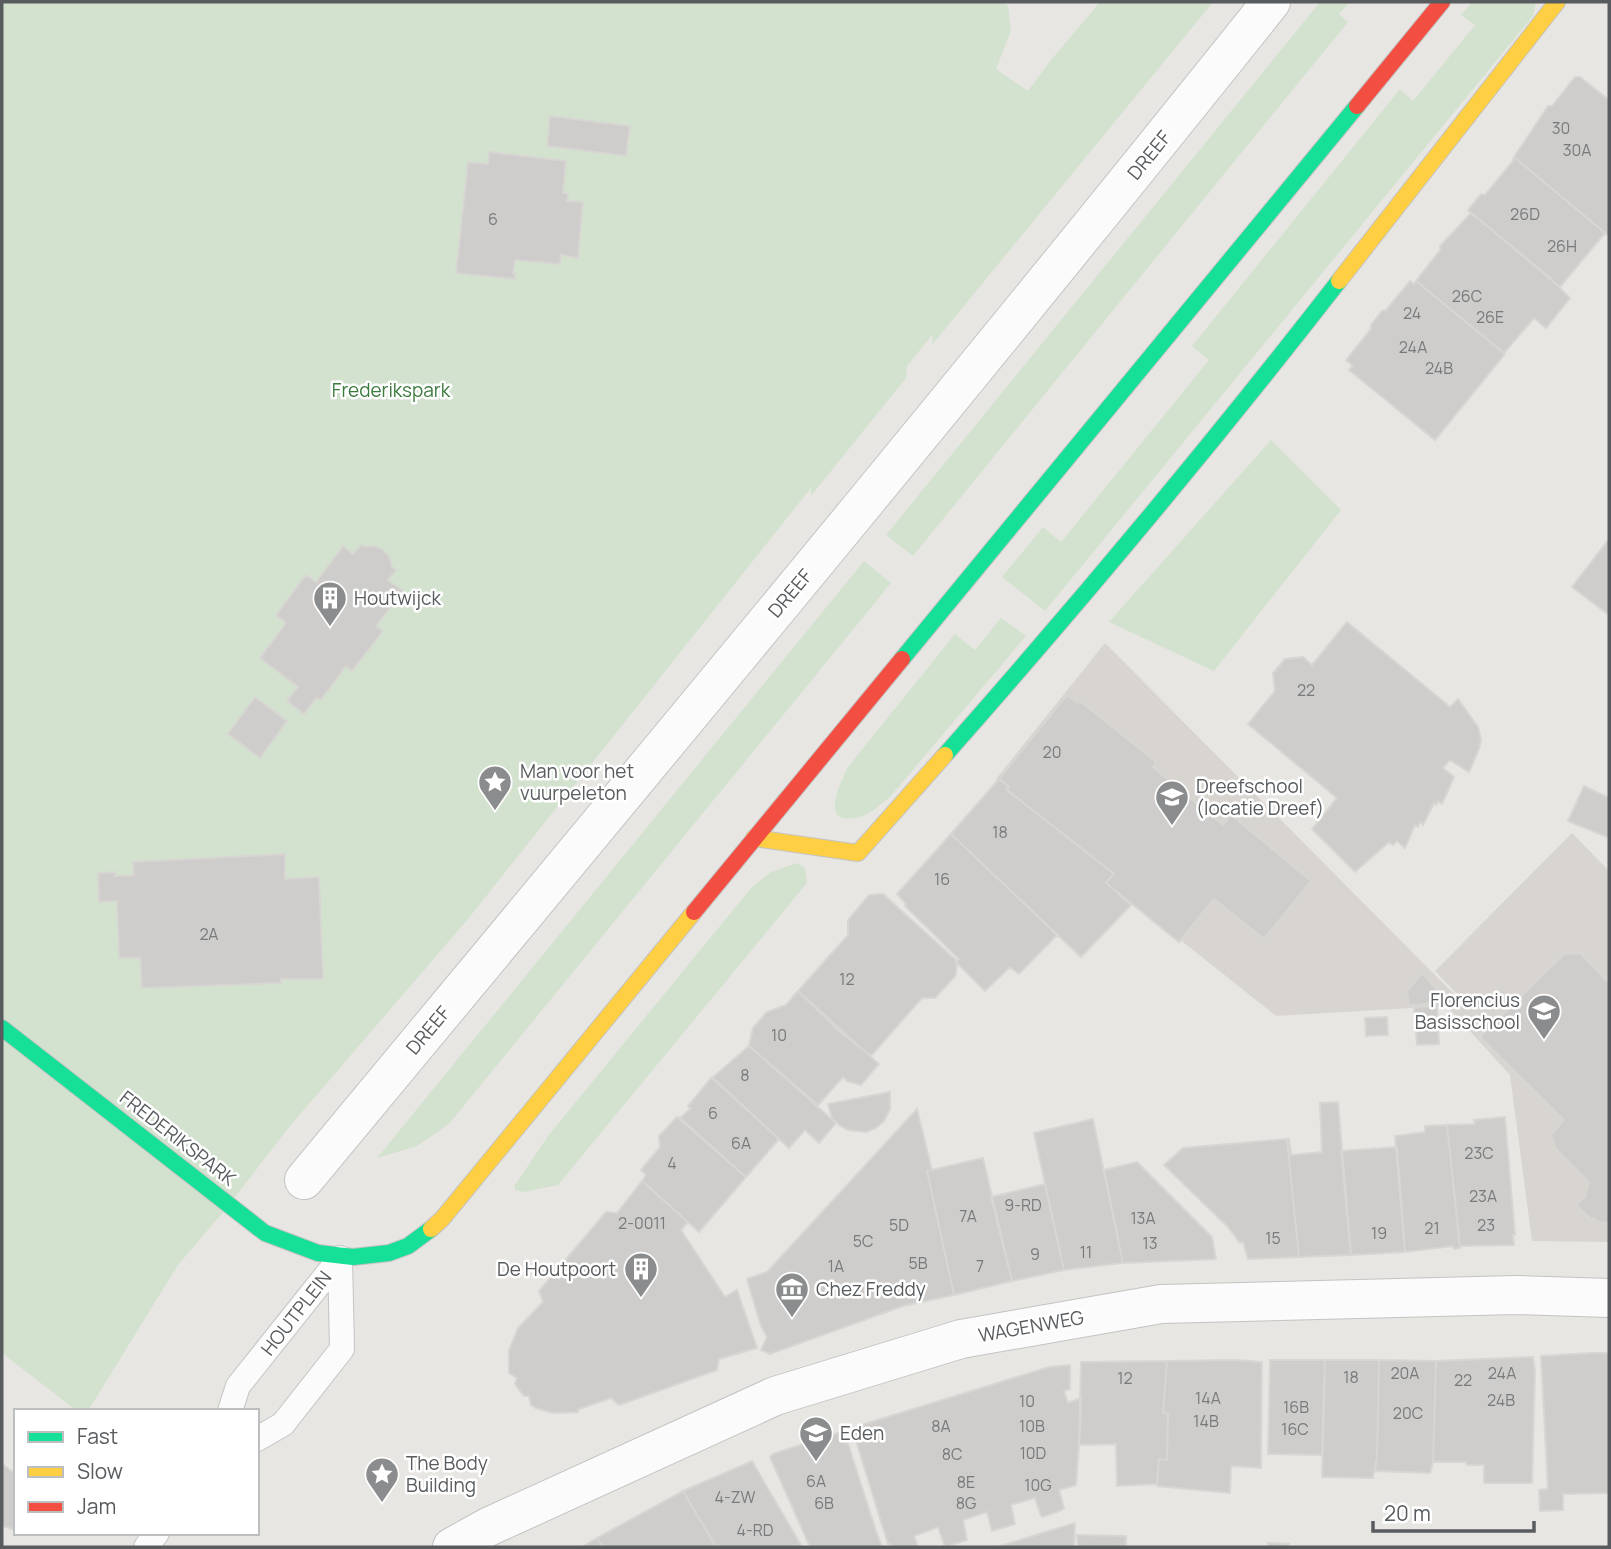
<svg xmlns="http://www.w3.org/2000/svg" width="1611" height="1549" font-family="Manrope,sans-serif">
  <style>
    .education { fill: #d8d5d1 }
    .green { fill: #d3e2cf }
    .building { fill: #cecdcb; stroke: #d7d6d2; stroke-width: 2 }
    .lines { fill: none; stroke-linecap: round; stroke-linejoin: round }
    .lane-casing { stroke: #c4c3c3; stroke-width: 26 }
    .street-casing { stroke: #c4c3c3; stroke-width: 40 }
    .fast-casing { stroke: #c3c3c3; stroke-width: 18 }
    .slow-casing { stroke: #c3c3c3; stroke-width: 18 }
    .jam-casing { stroke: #c3c3c3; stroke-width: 18 }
    .lane { stroke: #fcfbfb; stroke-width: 24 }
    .street { stroke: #fcfbfb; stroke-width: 38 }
    .fast { stroke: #16e098; stroke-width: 16 }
    .slow { stroke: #ffcf43; stroke-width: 16 }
    .jam { stroke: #f24e42; stroke-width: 16 }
    .labels { text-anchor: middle; stroke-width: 5; stroke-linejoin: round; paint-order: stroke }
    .number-label { font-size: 16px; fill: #787a7b }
    .street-label { font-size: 19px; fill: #595c5f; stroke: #fff }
    .park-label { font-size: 19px; fill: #3d7a3e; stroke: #fff }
    .poi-label { font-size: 19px; fill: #595c5f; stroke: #fff; text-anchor: start }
  </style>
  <rect width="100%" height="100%" fill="#e8e6e2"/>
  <path class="education" d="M1105,643l351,353 -10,10 -170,10 -166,-132 7,-10 -121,-95z
    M1572,833l37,38v371l-77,-1 -22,-166 -63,-69 12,-10 -24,-25z"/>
  <path class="green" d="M2,2h1000l6,4 3,25 -15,38 32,22 23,-31 49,-58h113l-281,343 1,-11 -26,32 -1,12 -95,118v-8l-343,431 -178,207 -65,84 -47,55 -90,146h-11l-75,-58z
    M1320,2h30l-11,12 9,8 -435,534 -27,-21z
    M1472,2h64l-3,14 -488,595 -43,-34 41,-50 18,15 148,-182 -17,-14 208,-257 13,12 62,-76 -14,-10z
    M1271,440l70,70 -127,161 -105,-49z
    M864,561l27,22 -442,541 -32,22 -40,12z
    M1001,618l25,18 -136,161c-8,6 -18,16 -27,19 -45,14 -25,-29 -15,-49l107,-133 20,16z
    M797,863l8,5 2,15 -249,302 -34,7 -9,-2v-5l33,-49 203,-248 20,-16z"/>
  <path class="building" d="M1575,77h5l29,23v136l-95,-79 34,-51h4z
    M550,116l80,10 -4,30 -79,-10z
    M489,152l77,9 -3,32 5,1 -1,7 16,1 -5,56 -17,-3 -1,9 -45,-4 -2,14h2v5l-59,-6 12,-111 20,2z
    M1514,157l91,76 -45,54 -92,-77 13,-16 4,1 28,-34z
    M1471,213l77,63 22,22 -24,30 -12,-10 -30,35 -88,-72 25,-32 -1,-3z
    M1410,281l4,3 2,-3 89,73 -70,86 -86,-70 4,-4 -7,-6 25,-31v-4l11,-14 4,-1z
    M1609,539v76l-37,-28z
    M361,545l4,2 9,-1 8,3 7,7 3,11 4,3 -8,10 15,11 -27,35 7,5 -31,40 -6,-5 -25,34 -5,-2 -12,16 -17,-13 11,-14 -38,-29 26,-35 -10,-8 30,-40 10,7 27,-36 10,8z
    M1347,622l103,85 8,-8 20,28 3,12 -2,10 -10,23 -19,-12 -7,8 11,9 -12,27 -4,-3 -2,4 -2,-2 -11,22 -3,-3 -2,5 -3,-2 -10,23 -8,-7 -4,4 -4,-3 -34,30 -43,-43 25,-31 -89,-74 27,-33 -2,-18 12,-14 18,-2 9,8z
    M1067,695l11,8 2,-2 76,61 -3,5 70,58 8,-10 80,66 -47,58 -50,-40 -35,43 -73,-59 8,-9 -107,-84 2,-3 -10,-8z
    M255,697l32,24 -27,37 -32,-24z
    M999,779l10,8 -2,3 107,84 -8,9 25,22 -50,52 -130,-123z
    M1584,786l25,12v40l-41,-17z
    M951,834l106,101 -38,39 -9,-7 -25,24 -29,-29 3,-3 -54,-53 1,-2 -9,-10z
    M285,854v25l34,-2 4,102h-42v4l-139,5 -2,-30h-21l-2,-57 -18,1 -1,-29 18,-1 -1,4 19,-1 -1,-13z
    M883,894l74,67 -1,14 -21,23h-13l-51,58 -32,-25 -41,-40 50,-56v-15l21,-25z
    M1580,953l29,30v240l-10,-1 -5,-4 -3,1 -15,-14 9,-8 4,-15 -33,-33 -5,-15 13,-14 -84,-83 84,-83z
    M1422,973l26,28 -39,5 -2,-15z
    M798,991l81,73 -18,21 -14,-4 -4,-4 -25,28 -69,-59 4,-18 14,-16 19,-7z
    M1437,1006l2,38 -22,1 -3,-38z
    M1387,1017l1,18 -22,1 -1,-18z
    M749,1046l87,77 -17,20 -14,-13 -16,18 -77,-70z
    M712,1077l67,62 -33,38 -66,-59 11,-10 -3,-2z
    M890,1092v17l-6,12 -8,7 -10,4 -18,-2 -9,-5 -7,-7 -4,-14z
    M1338,1102l13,153 -52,2 -12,-118h2l2,16 31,-3 -2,-49z
    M917,1109l15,61 -5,1 27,124 -51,11 -133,48 -9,-4 6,-13 -6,-11 -14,-47 20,-7z
    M677,1117l69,60 -47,55 -57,-51 4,-6 -5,-5 19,-23 -1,-11z
    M1505,1117l10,118h-2l1,10 -54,1 -13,-121 28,-1 -1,-4z
    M1093,1119l30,144 -59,7 -30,-137z
    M1447,1125l13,123 -6,1 -1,-3 -48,6 -10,-116 30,-4v-6z
    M1287,1139l12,118 -51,2 -5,-17 -3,1 -13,-17 -63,-61 19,-17z
    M1397,1147l8,105 -54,3 -10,-104z
    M983,1158l29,123 -58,14 -27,-124z
    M1137,1162l75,75 4,22 -93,4 -19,-93z
    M642,1181l46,41 -7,8 44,67 12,-7 20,58 -38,11 -2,11 -98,35 -8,-7 -32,11 -1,3 -26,1 -16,-5 -5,-3 -2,-9h-5l-9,-12 2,-6 -8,-5v-23l9,-22 25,-26 -4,-11 67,-79 11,1z
    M1045,1184l19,86 -52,11 -21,-84z
    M1592,1353h17v140l-46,1v16l-23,1 -1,-21 9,-1 -7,-133z
    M1533,1357l2,12 -3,114h-48v-18h-17l-1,-3h-33l3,-101z
    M1235,1360l27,2 -1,106 -30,-2 -1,27 -73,-7 2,-27 8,1 1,-46 -5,-1 4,-52z
    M1270,1360h55l-3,95 -54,-1z
    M1325,1360h54l-2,96 -4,22 -51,-1z
    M1379,1360l57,1 -3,101 -3,11 -55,-2 2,-15z
    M1167,1361l-4,52 5,1 -1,46 -8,-1 -2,25 -40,2 -1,-42 -37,1 2,-83z
    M1070,1365v24l-6,2 4,12 13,-5v17l-5,70 -17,5 5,18 -2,2 -19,7 -2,-1 -6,-18 -24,7 4,19 -23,7 -5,-19 -24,8 4,20 -22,7 -7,-20 -24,9 4,11h-27l-1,-4 -2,1 -36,-116 197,-61z
    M844,1431l32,100 6,16h-72l-40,-90 3,-3z
    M752,1461l50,86h-86l-33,-56z
    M2,1464l14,10v56l-14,-4z
    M683,1491l33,56h-112l-7,-9z
    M1075,1523l-1,24h-77z
    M1077,1535l49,1v11h-48z
    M597,1538l7,9h-22z
    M1268,1543l21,1v3h-21z"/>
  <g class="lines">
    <g class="lane-casing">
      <path id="lane" d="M230,1411l8,-25 102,-128
        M257,1439l26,-15 59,-75 -2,-91
        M146,1547l11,-14"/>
    </g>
    <g class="street-casing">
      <path id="street" d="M304,1180c324,-391 650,-781 967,-1178
        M452,1547l36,-20 287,-131 186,-57 200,-35 355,-9 93,3"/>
    </g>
    <g class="fast-casing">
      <path id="fast" d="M902,659l455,-553
        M945,755c136,-154 268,-312 394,-474
        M2,1028l263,205 53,20 35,4 36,-4 19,-7 23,-17"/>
    </g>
    <g class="slow-casing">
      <path id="slow" d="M1339,281l218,-279
        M754,838l104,15 87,-98
        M431,1229l11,-10 252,-307"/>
    </g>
    <g class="jam-casing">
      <path id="jam" d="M1357,106l85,-104
        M694,912l208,-253"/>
    </g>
    <use href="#lane" class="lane"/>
    <use href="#street" class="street"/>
    <use href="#fast" class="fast"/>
    <use href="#slow" class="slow"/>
    <use href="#jam" class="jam"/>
  </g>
  <defs>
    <g id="building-pin" transform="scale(1.75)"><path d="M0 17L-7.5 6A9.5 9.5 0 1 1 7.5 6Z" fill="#8b8c8d" stroke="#fff"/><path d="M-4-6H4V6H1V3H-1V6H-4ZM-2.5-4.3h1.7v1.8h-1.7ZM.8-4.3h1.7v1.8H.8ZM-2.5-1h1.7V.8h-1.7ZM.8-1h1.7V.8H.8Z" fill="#fff"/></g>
    <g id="sight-pin" transform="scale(1.75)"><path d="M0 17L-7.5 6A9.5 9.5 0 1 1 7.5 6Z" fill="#8b8c8d" stroke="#fff"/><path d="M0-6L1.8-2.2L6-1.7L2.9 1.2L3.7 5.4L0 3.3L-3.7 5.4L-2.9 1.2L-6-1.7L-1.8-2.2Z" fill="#fff"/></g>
    <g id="school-pin" transform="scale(1.75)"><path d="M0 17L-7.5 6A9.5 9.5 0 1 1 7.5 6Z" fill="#8b8c8d" stroke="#fff"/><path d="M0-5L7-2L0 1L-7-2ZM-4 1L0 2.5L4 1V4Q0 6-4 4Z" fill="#fff"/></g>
    <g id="museum-pin" transform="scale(1.75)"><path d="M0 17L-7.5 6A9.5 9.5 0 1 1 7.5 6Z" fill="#8b8c8d" stroke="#fff"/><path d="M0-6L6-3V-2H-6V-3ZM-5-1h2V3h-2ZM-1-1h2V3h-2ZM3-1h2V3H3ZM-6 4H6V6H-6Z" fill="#fff"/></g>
  </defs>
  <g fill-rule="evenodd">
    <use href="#building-pin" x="330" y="598"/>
    <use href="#sight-pin" x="495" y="782"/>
    <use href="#school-pin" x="1172" y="797"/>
    <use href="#school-pin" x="1544" y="1011"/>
    <use href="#building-pin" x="641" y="1269"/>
    <use href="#museum-pin" x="792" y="1289"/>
    <use href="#school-pin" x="816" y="1433"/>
    <use href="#sight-pin" x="382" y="1474"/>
  </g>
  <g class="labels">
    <g class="number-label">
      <text x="1561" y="134">30</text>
      <text x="1577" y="156">30A</text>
      <text x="1525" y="220">26D</text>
      <text x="493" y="225">6</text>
      <text x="1562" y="252">26H</text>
      <text x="1467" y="302">26C</text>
      <text x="1412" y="319">24</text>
      <text x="1490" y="323">26E</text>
      <text x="1413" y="353">24A</text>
      <text x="1439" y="374">24B</text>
      <text x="1306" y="696">22</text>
      <text x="1052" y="758">20</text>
      <text x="1000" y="838">18</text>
      <text x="942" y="885">16</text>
      <text x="209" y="940">2A</text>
      <text x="847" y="985">12</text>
      <text x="779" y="1041">10</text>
      <text x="745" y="1081">8</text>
      <text x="713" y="1119">6</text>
      <text x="741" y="1149">6A</text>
      <text x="1479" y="1159">23C</text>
      <text x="672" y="1169">4</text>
      <text x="1483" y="1202">23A</text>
      <text x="1023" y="1211">9-RD</text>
      <text x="968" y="1222">7A</text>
      <text x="1143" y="1224">13A</text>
      <text x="642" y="1229">2-0011</text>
      <text x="899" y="1231">5D</text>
      <text x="1486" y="1231">23</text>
      <text x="1432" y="1234">21</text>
      <text x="1379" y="1239">19</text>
      <text x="1273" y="1244">15</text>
      <text x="863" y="1247">5C</text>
      <text x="1150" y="1249">13</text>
      <text x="1086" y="1258">11</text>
      <text x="1035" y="1260">9</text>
      <text x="918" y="1269">5B</text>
      <text x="836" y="1272">1A</text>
      <text x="980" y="1272">7</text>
      <text x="1405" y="1379">20A</text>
      <text x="1502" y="1379">24A</text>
      <text x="1351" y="1383">18</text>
      <text x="1125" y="1384">12</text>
      <text x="1463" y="1386">22</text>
      <text x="1208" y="1404">14A</text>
      <text x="1501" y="1406">24B</text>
      <text x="1027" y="1407">10</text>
      <text x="1296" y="1413">16B</text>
      <text x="1408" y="1419">20C</text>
      <text x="1206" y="1427">14B</text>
      <text x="941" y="1432">8A</text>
      <text x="1032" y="1432">10B</text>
      <text x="1295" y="1435">16C</text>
      <text x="1033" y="1459">10D</text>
      <text x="952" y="1460">8C</text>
      <text x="816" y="1487">6A</text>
      <text x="966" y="1488">8E</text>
      <text x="1038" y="1491">10G</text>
      <text x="735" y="1503">4-ZW</text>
      <text x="824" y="1509">6B</text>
      <text x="966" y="1509">8G</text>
      <text x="755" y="1536">4-RD</text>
    </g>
    <g class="street-label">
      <text transform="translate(1149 155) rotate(-51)" y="7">DREEF</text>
      <text transform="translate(790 593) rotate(-50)" y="7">DREEF</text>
      <text transform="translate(428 1030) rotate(-50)" y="7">DREEF</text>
      <text transform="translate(178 1138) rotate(38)" y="7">FREDERIKSPARK</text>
      <text transform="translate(296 1313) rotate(-52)" y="7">HOUTPLEIN</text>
      <text transform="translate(1031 1326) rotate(-10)" y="7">WAGENWEG</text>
    </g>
    <g class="park-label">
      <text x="391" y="397">Frederikspark</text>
    </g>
    <g class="poi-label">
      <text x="354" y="605">Houtwijck</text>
      <text x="520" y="778">Man voor het<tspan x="520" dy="22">vuurpeleton</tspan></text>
      <text x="1196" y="793">Dreefschool<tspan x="1196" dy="22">(locatie Dreef)</tspan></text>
      <text x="1520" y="1007" text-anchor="end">Florencius<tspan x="1520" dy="22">Basisschool</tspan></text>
      <text x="616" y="1276" text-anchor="end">De Houtpoort</text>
      <text x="816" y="1296">Chez Freddy</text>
      <text x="840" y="1440">Eden</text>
      <text x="406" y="1470">The Body<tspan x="406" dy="22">Building</tspan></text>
    </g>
  </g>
  <rect width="1611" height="1549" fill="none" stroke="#595c5f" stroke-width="7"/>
  <rect x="14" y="1409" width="245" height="126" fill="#ffffff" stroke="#bdbebf" stroke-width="2"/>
  <rect x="28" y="1432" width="35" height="10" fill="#16e098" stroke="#bdbebf" stroke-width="2"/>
  <text x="77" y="1444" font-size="21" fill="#595c5f">Fast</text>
  <rect x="28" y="1467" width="35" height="10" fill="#ffcf43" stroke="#bdbebf" stroke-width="2"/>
  <text x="77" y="1479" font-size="21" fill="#595c5f">Slow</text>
  <rect x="28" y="1502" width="35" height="10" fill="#f24e42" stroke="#bdbebf" stroke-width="2"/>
  <text x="77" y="1514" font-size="21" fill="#595c5f">Jam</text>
  <path d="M1373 1521v10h161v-10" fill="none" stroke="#595c5f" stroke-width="3.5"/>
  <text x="1384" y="1521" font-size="21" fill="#595c5f" stroke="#ffffff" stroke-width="5" paint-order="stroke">20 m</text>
</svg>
